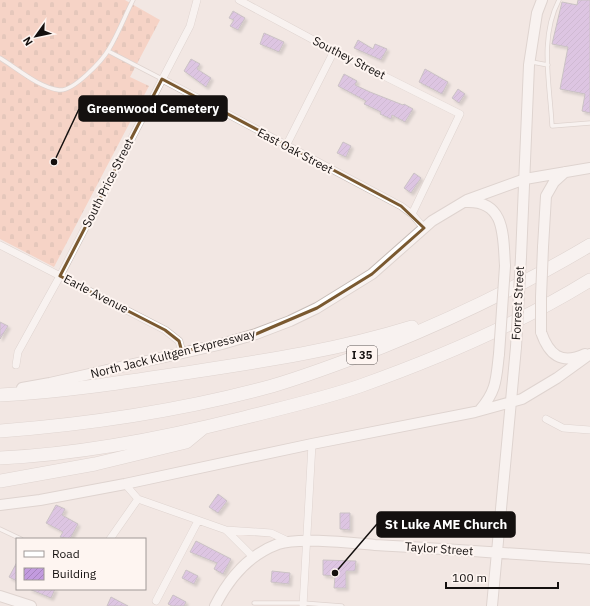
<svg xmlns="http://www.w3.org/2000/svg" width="590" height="606" font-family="'IBM Plex Sans',sans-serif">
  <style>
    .cemetery { fill: url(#cemetery-stones) }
    .building { fill: url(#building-hatch); stroke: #9a959e; filter: url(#shadow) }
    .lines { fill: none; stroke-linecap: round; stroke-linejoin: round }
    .lane-casing { stroke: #c7bcb7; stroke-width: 5 }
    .street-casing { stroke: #c7bcb7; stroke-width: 8 }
    .secondary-casing { stroke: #c7bcb7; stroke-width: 12 }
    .highway-casing { stroke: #c7bcb7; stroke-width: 14 }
    .lane { stroke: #fff; stroke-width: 3.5 }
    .street { stroke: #fff; stroke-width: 7 }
    .secondary { stroke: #fff; stroke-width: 10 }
    .highway { stroke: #fff; stroke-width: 13 }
    .secondary-bridge-casing { stroke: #c7bcb7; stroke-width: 12; stroke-linecap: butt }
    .secondary-bridge { stroke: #fff; stroke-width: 10 }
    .marked { fill: none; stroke: #7a5930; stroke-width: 3; stroke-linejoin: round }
    .labels { text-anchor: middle; stroke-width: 4; stroke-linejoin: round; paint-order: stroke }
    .shield { fill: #fef5f1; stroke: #5a5553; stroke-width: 1 }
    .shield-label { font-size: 11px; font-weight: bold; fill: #14100f }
    .street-label { font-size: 12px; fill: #14100f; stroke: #fef5f1 }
    .leader { fill: none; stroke: #14100f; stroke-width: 1.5 }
    .callout-dot { fill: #14100f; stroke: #fef5f1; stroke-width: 1.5 }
    .callout { fill: #14100f; stroke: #14100f; stroke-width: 1.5 }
    .callout-label { font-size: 13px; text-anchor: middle; font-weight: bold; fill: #fff }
  </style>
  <defs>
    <pattern id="cemetery-stones" width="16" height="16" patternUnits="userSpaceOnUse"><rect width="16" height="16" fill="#fabba3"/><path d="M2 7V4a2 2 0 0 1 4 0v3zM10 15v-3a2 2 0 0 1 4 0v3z" fill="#d5a08b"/></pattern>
    <pattern id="building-hatch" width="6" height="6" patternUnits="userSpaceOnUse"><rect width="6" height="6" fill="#c39bdf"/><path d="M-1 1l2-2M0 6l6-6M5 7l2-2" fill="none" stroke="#a784be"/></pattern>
    <filter id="shadow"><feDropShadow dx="2.5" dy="2.5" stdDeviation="1" flood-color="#0004"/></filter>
  </defs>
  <rect width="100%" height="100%" fill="#f2e7e3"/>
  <path class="cemetery" d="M0,0h125l35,20 -30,57 19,9 -95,181 -54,-28z"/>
  <path class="building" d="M578,0h12v113l-8,-2 3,-17 -25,-5 8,-42 -16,-3 10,-42 15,3z
    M233,11l12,7 -7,12 -8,-4 4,-6 -5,-2z
    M264,33l20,9 -5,10 -19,-8z
    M358,40l15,9 2,-5 12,5 -6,11 -27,-12z
    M191,59l9,5 -3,5 14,9 -5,9 -22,-16z
    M425,69l23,13 -6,12 -23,-12z
    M344,74l13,7 -2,4 15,7 33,13 1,-1 9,5 -8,13 -13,-7 -1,4 -11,-5 1,-2 -17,-8 2,-3 -28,-15z
    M458,89l7,5 -6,9 -7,-5z
    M343,142l8,4 -5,11 -9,-4z
    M414,173l7,5 -10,15 -7,-5z
    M0,322l8,4 -8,13z
    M218,494l9,7 -9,12 -9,-6z
    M56,505l9,4 -3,6 16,9 -8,15 -10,-2 3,-5 -17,-9z
    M340,513h10v17l-10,-1z
    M196,541l35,18 -8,15 -9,-5 3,-6 -27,-11z
    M323,560l33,1 -1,10h-9v17h-12l1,-12 -12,-1z
    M17,562v19l-8,-4z
    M186,570l12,6 -4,8 -12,-6z
    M272,571l18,2 -1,11 -18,-2z
    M29,589h26l-4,9z
    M173,595l13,7 -2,4h-12l-4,-2z
    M111,597l17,9h-21z"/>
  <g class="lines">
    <g class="lane-casing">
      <path id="lane" d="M559,0c-20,38 -9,84 -7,126l38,-3
        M108,51l54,28
        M0,58c18,11 38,29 59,32 14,2 43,-29 50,-41 9,-15 16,-33 24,-49
        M532,62l16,3
        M0,529l21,10
        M254,603h49l39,3"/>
    </g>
    <g class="street-casing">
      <path id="street" d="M239,0l95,51 126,63 -48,100
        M162,79l239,127 11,8 12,14
        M286,146l48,-95
        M0,245l165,85 14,11 3,11
        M16,365l2,-13 42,-76 130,-250 7,-26
        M546,419l17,9 27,2
        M125,484l13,15 88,31 27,27
        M226,530l45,3 17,8
        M110,539l28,-40
        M156,601l42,-80
        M303,606l9,-162"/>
    </g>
    <g class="secondary-casing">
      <path id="secondary" d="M466,202c40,-2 37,35 39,64
        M543,247l3,-51 8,-14 11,-10
        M521,257l8,-192 8,-52 5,-13
        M541,332c8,23 20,33 44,22
        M22,388l28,-5 172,-39 34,-10 34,-13 27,-13 55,-34 60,-53 35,-21 58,-21 65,-11
        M480,410c17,-20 16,-31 19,-56
        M0,505l40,-5 85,-16 187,-40 163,-32 47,-13 35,-21 33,-24
        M0,596l31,10
        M215,606c14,-28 33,-51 63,-62 21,-7 73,-1 97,1 72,4 143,9 215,14
        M492,606l24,-259"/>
    </g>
    <g class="highway-casing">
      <path id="highway" d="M0,395c59,-3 119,-12 178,-21 79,-12 157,-23 234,-47
        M0,431c91,-7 184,-21 272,-45 37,-11 74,-25 110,-39 72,-29 141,-62 208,-102
        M0,458c82,-4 164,-20 243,-40 39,-10 79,-19 117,-32 76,-27 162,-64 230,-106
        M0,481l95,-17 91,-22 17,-14"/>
    </g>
    <use href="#lane" class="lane"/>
    <use href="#street" class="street"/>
    <use href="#secondary" class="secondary"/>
    <use href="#highway" class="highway"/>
    <g class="secondary-bridge-casing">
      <path id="secondary-bridge" d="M541,332v-35l2,-50
        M516,347l5,-90
        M499,354l6,-88"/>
    </g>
    <use href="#secondary-bridge" class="secondary-bridge"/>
  </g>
  <path d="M0 0H590V606H0ZM162,79l239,127 23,22 -52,46 -55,34 -61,26 -74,18 -3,-11 -14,-11 -105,-54z" fill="#f2e7e3" fill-opacity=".55" fill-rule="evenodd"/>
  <path class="marked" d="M162,79l239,127 23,22 -52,46 -55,34 -61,26 -74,18 -3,-11 -14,-11 -105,-54z"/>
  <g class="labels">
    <rect class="shield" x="347" y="346" width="30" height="18" rx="3"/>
    <g class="shield-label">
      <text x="362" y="359">I 35</text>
    </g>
    <g class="street-label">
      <text transform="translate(349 58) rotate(27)" y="4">Southey Street</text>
      <text transform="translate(295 151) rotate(28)" y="4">East Oak Street</text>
      <text transform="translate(108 183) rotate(-63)" y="4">South Price Street</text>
      <text transform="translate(96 294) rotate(27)" y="4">Earle Avenue</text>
      <text transform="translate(518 303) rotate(-87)" y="4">Forrest Street</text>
      <text transform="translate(173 354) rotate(-14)" y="4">North Jack Kultgen Expressway</text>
      <text transform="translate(439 549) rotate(4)" y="4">Taylor Street</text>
    </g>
  </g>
  <path class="leader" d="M54 162L79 109M335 573L377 524"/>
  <g class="callout-dot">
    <circle cx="54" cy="162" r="4"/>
    <circle cx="335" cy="573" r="4"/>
  </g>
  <g class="callout">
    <rect x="79" y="96" width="148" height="25" rx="4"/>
    <rect x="377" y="512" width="138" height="25" rx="4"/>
  </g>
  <g class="callout-label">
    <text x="153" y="113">Greenwood Cemetery</text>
    <text x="446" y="529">St Luke AME Church</text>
  </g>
  <rect x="16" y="538" width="130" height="52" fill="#fef5f1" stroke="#a09997"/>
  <rect x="24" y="551" width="20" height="6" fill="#ffffff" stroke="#a09997"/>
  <text x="52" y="558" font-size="12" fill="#14100f">Road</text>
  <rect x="24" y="568" width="20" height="12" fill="url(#building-hatch)" stroke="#a09997"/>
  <text x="52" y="578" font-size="12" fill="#14100f">Building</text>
  <g transform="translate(36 36) rotate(237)" stroke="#fef5f1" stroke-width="3" paint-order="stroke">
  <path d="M0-3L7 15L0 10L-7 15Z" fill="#14100f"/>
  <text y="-6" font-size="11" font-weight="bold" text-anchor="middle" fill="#14100f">N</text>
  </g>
  <path d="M446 582v6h112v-6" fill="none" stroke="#14100f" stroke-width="2"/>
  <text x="452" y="582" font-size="12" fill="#14100f" stroke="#fef5f1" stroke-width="3" paint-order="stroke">100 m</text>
</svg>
